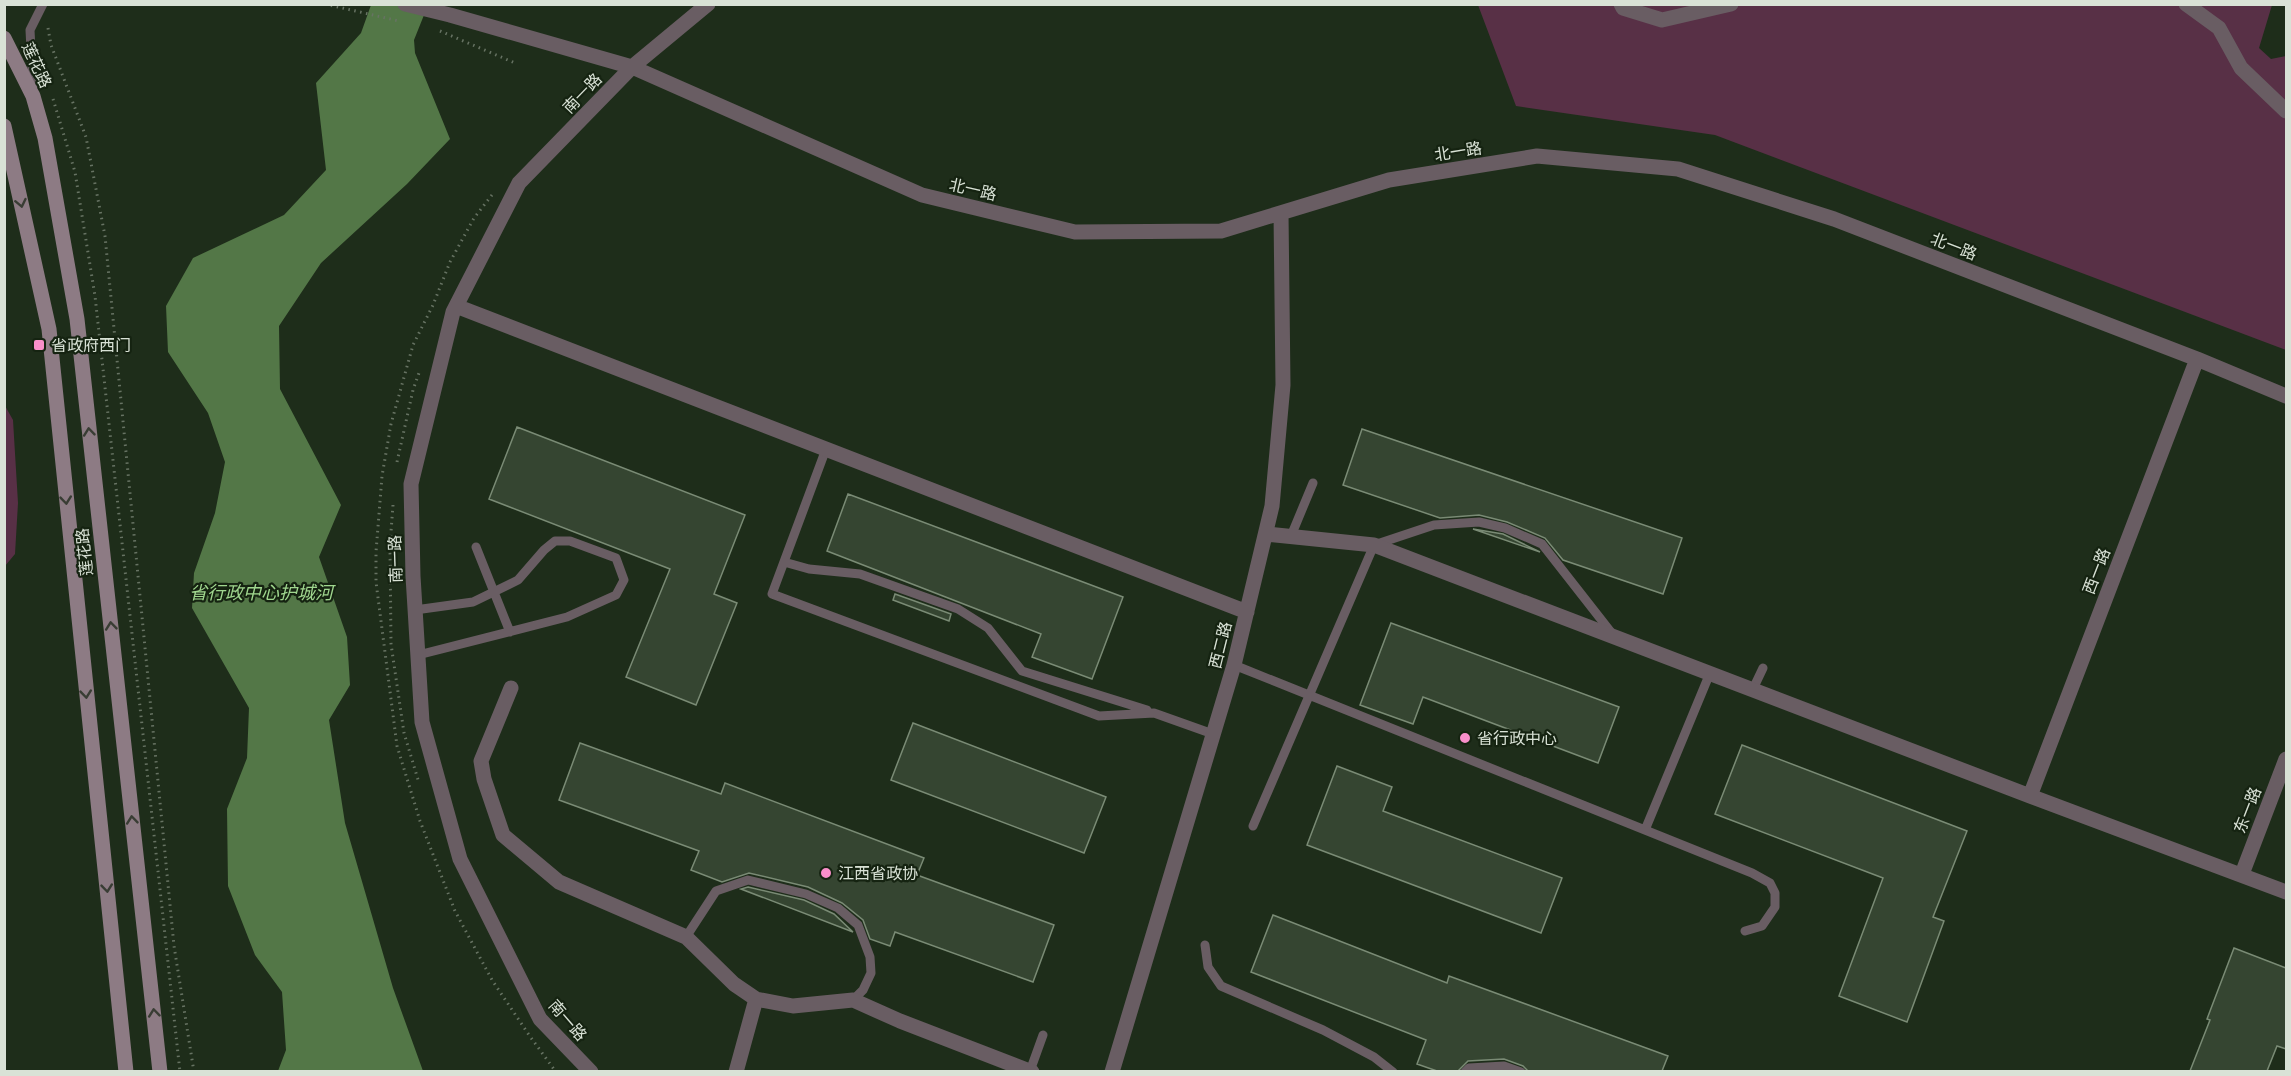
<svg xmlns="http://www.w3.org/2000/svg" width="2291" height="1076" font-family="'Archivo Narrow','Noto Sans SC',sans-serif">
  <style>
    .green { fill: #583046 }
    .water { fill: #537747 }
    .building { fill: #354531; stroke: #7a8b75; stroke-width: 1.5 }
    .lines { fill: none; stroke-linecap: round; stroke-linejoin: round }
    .path { stroke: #677363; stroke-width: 3; stroke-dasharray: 1.5 4.5; stroke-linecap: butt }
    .service { stroke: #695d63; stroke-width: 9 }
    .minor { stroke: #695d63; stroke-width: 15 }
    .secondary { stroke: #8d7b84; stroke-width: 15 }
    .oneway { stroke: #393d34 }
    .poi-dot { fill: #f98fca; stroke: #152311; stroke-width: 2 }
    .labels { text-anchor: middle; stroke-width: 4.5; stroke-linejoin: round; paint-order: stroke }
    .street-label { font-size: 16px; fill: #d9e2d6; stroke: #152311 }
    .poi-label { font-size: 16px; fill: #d9e2d6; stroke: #152311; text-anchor: start }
    .water-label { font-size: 18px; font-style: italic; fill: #a0d78f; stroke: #152311 }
  </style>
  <rect width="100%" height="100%" fill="#1e2d1a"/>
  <path class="green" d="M1478,5h794l-13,43 12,11 15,-3v294l-571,-215 -199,-29z
    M4,404l9,16 5,83 -3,51 -10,12z"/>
  <path class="water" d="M371,5h57l-14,35 1,13 35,86 -43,45 -86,79 -42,63 1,63 61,116 -22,52 28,80 3,48 -21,35 16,103 48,165 30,83h-145l8,-21 -4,-58 -27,-37 -27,-69 -1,-77 20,-51 2,-50 -57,-100 2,-35 21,-60 10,-51 -17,-49 -40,-61 -2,-46 27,-48 91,-43 42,-45 -10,-87 45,-50z"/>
  <path class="building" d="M517,427l228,88 -31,79 23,9 -41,102 -70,-28 44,-108 -181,-70z
    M1362,429l320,109 -19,56 -100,-34 -18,-22 -38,-16 -28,-7 -39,3 -97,-33z
    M848,494l275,103 -31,82 -60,-22 9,-23 -214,-83z
    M1473,529l30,5 37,18z
    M895,594l56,20 -2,7 -56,-21z
    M1391,623l228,84 -21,56 -175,-66 -10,27 -53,-19z
    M913,723l193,74 -22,56 -193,-73z
    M580,743l141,51 4,-11 199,75 -7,17 137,50 -21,57 -138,-50 -5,14 -20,-7 -7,-19 -21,-17 -34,-16 -59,-14 -27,9 -31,-12 8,-19 -140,-51z
    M1742,745l225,86 -34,86 11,4 -37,101 -68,-26 44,-118 -168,-64z
    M1337,766l55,21 -9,24 179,67 -21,55 -234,-88z
    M748,887l56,13 30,14 19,18 -112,-43z
    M1273,915l174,68 2,-7 219,80 -6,15h-134l-5,-5 -19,-7 -36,2 -10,10h-21l-20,-7 9,-24 -175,-68z
    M2234,948l52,20v81l-9,-3 -10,25h-77l20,-51 -3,-1z"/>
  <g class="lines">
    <path class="path" d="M325,4l74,17
      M48,28l3,17 35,92 19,99 69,710 20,126
      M440,31l75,32
      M53,99l22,73 20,124 85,776
      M492,195l-18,23 -24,44 -17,43 -20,40 -22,79 -9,52 -6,76v30l21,164 23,75 35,90 37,69 37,55 27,37
      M397,462l16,-72 7,-20
      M393,505l-3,40 1,99 13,89 15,50"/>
    <path class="service" d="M33,88l-3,-58 13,-26
      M826,449l-54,145 327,122 55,-3 59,21
      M1291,536l22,-53
      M476,547l34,85
      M784,562l25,7 51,5 98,35 30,19 34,43 125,39
      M415,610l58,-8 45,-22 26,-30 11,-9h15l46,17 8,22 -8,15 -49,22 -149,38
      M1234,665l518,208 18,10 5,10v14l-13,19 -17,5
      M1753,689l10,-21
      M1253,826l121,-281 60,-20 45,-3 26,6 37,16 72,92
      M1645,830l65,-157
      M686,937l30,-46 32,-11 58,14 32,14 20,17 12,32 1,16 -8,17 -10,10
      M1205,945l3,22 13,19 102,44 51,27 19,15
      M1030,1071l13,-36
      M1465,1072l4,-4 35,-2 17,6"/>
    <path class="minor" d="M405,4l45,11 182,52 290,128 153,37 146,-1 168,-51 148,-24 141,13 156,50 363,140 89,37
      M1621,4l2,4 39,12 69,-16
      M2186,4l33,24 22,40 45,43
      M456,306l791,306
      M1266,534l108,11 656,251 256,96
      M511,688l-30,73 3,18 19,56 56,47 127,55 48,47 22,15 37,7 60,-6 47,21 132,51
      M2030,796l167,-437
      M2242,874l44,-115
      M591,1072l-51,-53 -80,-160 -38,-137 -9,-146 -2,-92 42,-172 66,-129 113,-116 76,-63
      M736,1072l20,-73
      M1112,1072l122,-407 38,-159 11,-121 -2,-172"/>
    <path class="secondary" d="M4,38l29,58 12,42 32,181 83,753
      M4,126l45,203 77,743"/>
  </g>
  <defs><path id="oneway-chevron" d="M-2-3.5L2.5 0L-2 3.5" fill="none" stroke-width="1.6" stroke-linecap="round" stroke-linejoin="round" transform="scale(1.5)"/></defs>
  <g class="oneway">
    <use href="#oneway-chevron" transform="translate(21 203) rotate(78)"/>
    <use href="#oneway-chevron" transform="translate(89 432) rotate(-96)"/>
    <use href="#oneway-chevron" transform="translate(66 500) rotate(84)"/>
    <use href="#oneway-chevron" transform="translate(111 626) rotate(-96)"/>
    <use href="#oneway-chevron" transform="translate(86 694) rotate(84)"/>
    <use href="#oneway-chevron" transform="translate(132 820) rotate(-96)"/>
    <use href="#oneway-chevron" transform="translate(107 888) rotate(84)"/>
    <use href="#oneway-chevron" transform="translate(154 1013) rotate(-96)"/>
  </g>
  <g class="poi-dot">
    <rect x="33" y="339" width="12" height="12" rx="3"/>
    <circle cx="1465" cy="738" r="6"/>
    <circle cx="826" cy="873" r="6"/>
  </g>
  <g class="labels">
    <g class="street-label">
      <text transform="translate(37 65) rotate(65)" y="6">莲花路</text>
      <text transform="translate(582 93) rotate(-46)" y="6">南一路</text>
      <text transform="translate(1458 151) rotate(-9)" y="6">北一路</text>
      <text transform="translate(973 189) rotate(13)" y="6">北一路</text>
      <text transform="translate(1954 246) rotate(21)" y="6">北一路</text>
      <text transform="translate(84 552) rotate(-96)" y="6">莲花路</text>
      <text transform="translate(395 559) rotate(-92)" y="6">南一路</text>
      <text transform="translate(2096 571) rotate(-69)" y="6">西一路</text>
      <text transform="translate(1220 645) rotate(-76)" y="6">西二路</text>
      <text transform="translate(2247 810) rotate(-69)" y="6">东一路</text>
      <text transform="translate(568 1020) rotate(49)" y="6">南一路</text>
    </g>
    <g class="poi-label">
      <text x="51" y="351">省政府西门</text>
      <text x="1477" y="744">省行政中心</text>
      <text x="838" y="879">江西省政协</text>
    </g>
    <g class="water-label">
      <text x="261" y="599">省行政中心护城河</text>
    </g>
  </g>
  <rect width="2291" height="1076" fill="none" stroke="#d9e2d6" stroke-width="12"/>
</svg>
